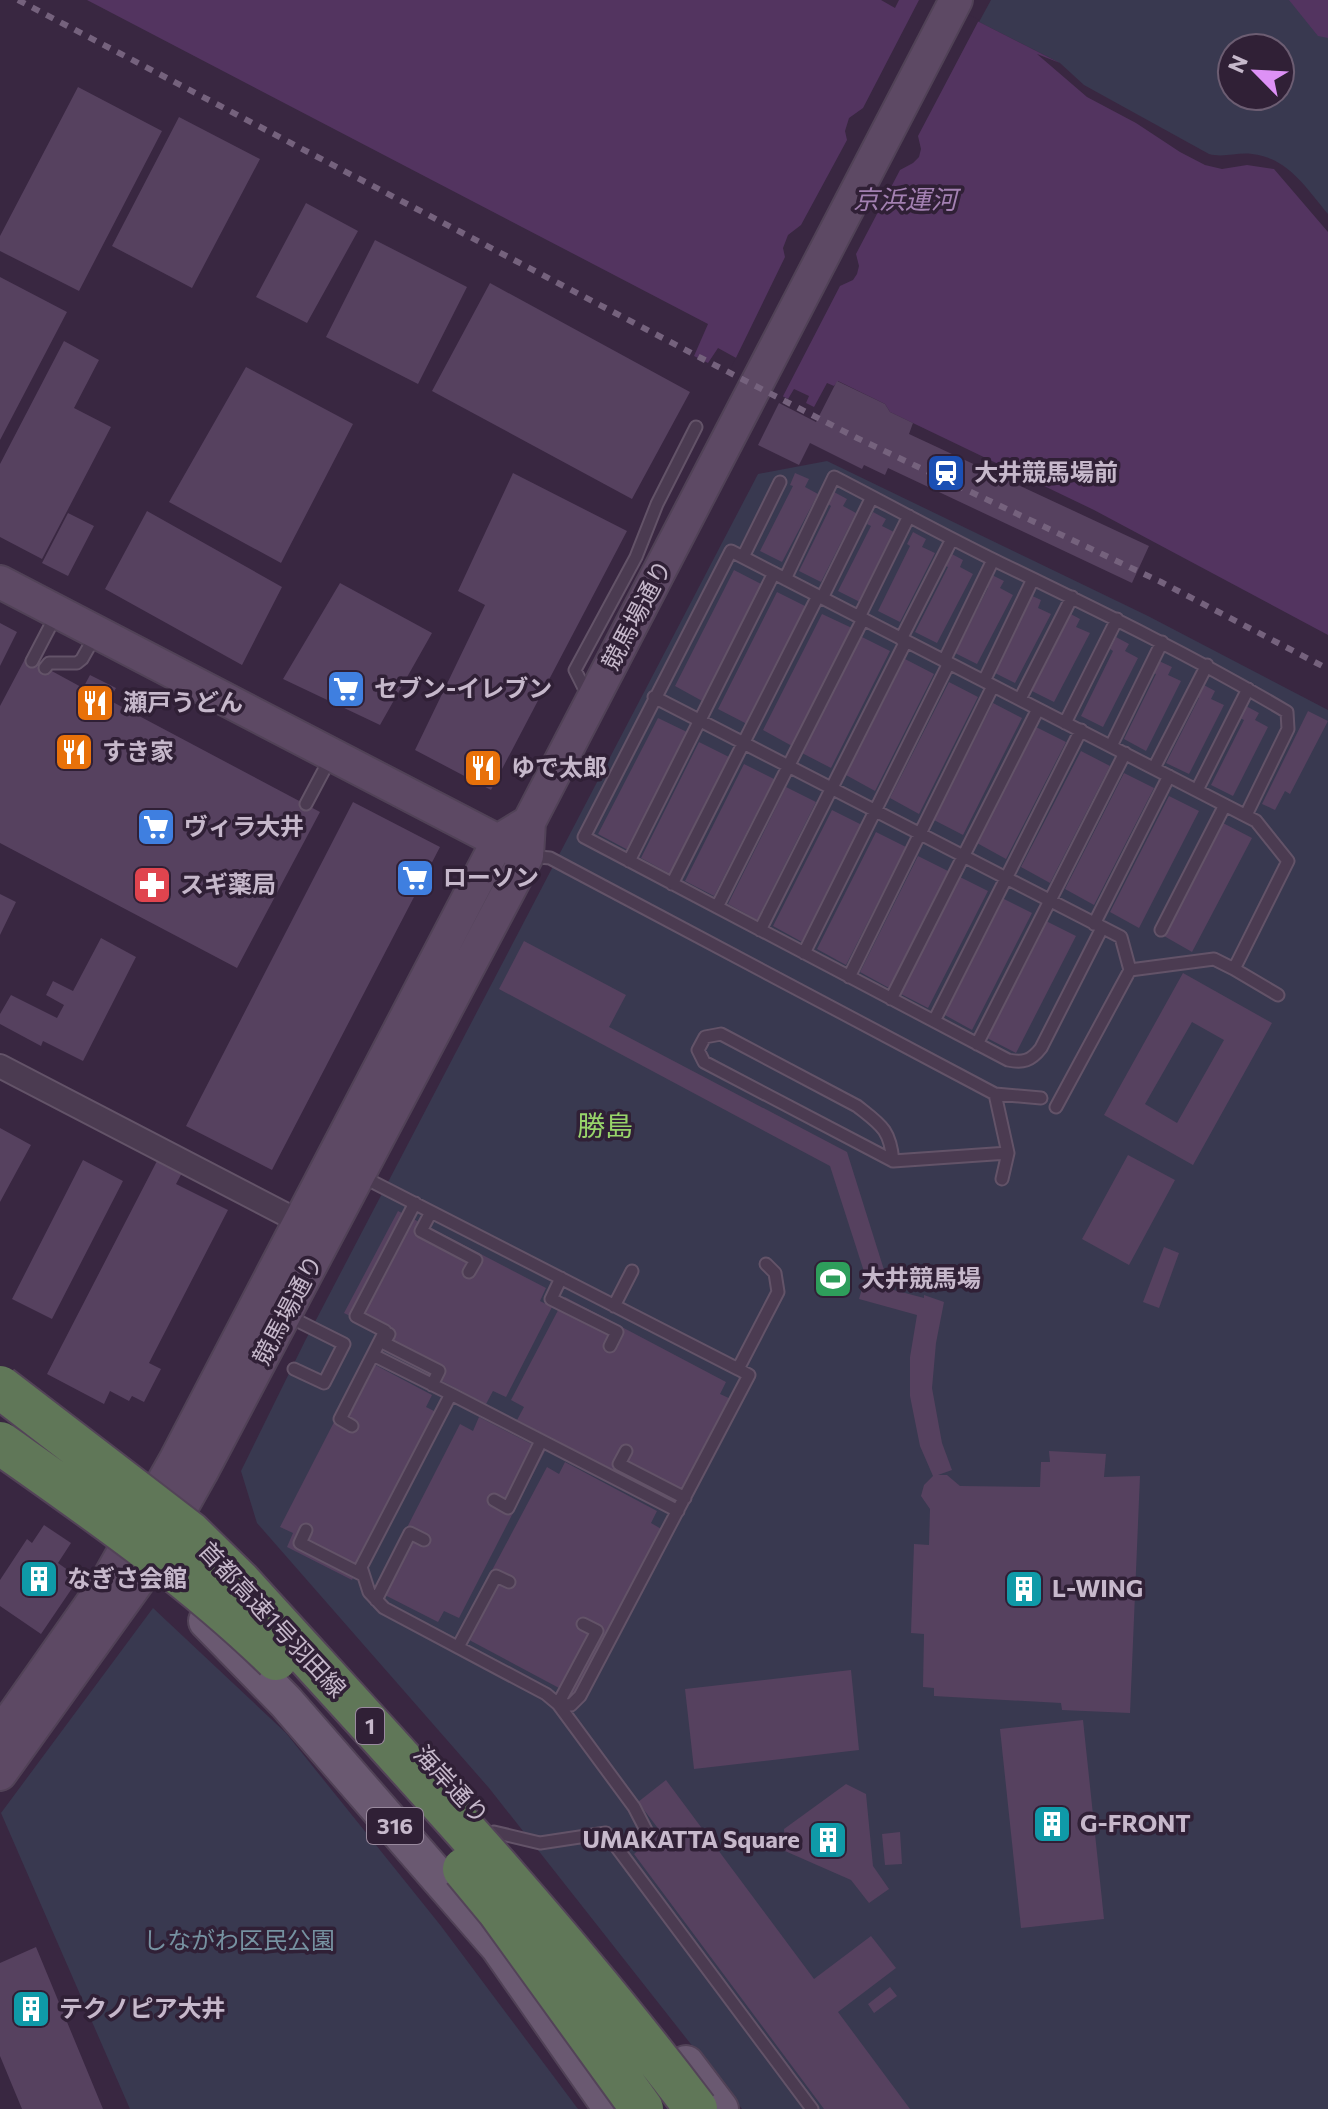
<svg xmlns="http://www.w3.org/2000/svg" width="1328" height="2109" font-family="Commissioner,'Noto Sans JP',sans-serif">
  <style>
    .green { fill: #393950; fill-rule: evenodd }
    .water { fill: #533460 }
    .pier { fill: #392741 }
    .building { fill: #56415f; fill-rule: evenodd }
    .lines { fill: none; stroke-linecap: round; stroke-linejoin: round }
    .lane-casing { stroke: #635368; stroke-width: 15 }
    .street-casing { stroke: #635368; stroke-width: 26 }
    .secondary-casing { stroke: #514257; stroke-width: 36 }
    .primary-casing { stroke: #514257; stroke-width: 40 }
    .lane { stroke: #4b3b51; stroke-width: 11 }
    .street { stroke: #4b3b51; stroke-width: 22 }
    .secondary { stroke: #5d4964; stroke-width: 32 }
    .primary { stroke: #6a5971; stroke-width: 36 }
    .rail { stroke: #75627d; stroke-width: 6; stroke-dasharray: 8 8; stroke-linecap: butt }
    .highway-bridge-casing { stroke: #534358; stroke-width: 46; stroke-linecap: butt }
    .highway-bridge { stroke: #607758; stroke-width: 42 }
    .labels { text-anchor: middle; stroke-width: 7; stroke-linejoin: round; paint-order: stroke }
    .shield { fill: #302036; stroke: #998a9e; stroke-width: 2 }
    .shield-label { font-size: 22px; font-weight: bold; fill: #c6b8cb }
    .poi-label { font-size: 24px; font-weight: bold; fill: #c6b8cb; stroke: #302036; text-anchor: start }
    .street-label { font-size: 24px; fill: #c6b8cb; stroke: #302036 }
    .park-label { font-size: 24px; fill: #7692a1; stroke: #302036 }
    .water-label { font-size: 26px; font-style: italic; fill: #a380b2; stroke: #302036 }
    .quarter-label { font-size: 28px; fill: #98d46a; stroke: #302036 }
  </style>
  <rect width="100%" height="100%" fill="#392741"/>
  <path class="green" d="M991,0h337v214c-22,-26 -40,-56 -76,-60 -15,-2 -28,4 -43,0l-125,-69 -24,-22 -81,-41zM1232,48h48v48h-48z
    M827,461l321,155 180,94v1399h-586l-253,-321 -232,-265 -16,-52 64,-130 453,-867z
    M153,1608l133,125 155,193 137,183h-448l-129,-296z"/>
  <path class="water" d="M87,0h794l14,8 4,-8h37l124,63 -23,-9 50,43 49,26 44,29 25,13 17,4 25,-4 27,4 54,63v403l-234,-125 -204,-98 -5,-8 -47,-23 -4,5 -7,-3 -13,24 -8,-4 3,-7 -15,-7 -6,10 -56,-29 6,-11 -20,-11 -10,15 -14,-7 14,-32z
    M1289,0h39v38l-10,-2z"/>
  <path class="pier" d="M919,0h22l38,20 -61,116 3,13 -2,8 -6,6 -13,7 -44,84 3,12 -2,8 -4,6 -13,6 -59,114 -52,-28 56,-115 -2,-9 5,-13 13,-10 46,-85 -2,-9 4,-13 14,-10z"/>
  <path class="building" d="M78,87l84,44 -83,160 -79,-40v-15z
    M179,117l81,42 -68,129 -80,-42z
    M306,203l52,28 -51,92 -51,-26z
    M375,240l92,47 -49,97 -92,-47z
    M0,277l67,35 -67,128z
    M490,283l200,109 -58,107 -200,-108z
    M64,341l35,19 -25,48 37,19 -69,132 -42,-22v-73z
    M246,367l107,57 -72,139 -112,-61z
    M837,381l48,23 5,8 23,11 -4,11 240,112 -17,37 -244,-115 -3,7 -21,-10 -2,4 -52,-26 -11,22 -41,-20 21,-42 37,19z
    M513,473l114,58 -136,259 -76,-40 70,-145 -27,-14z
    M795,473l14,6 -4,8 13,7 -36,68 -22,-11 33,-65 -3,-1z
    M834,492l13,7 -4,7 13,7 -35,69 -22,-11 32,-65 -3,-2z
    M147,511l135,76 -40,78 -137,-76z
    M873,512l13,7 -4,7 14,7 -36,69 -22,-11 33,-65 -4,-2z
    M68,513l26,13 -26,50 -26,-13z
    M913,532l13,7 -4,8 13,6 -35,69 -22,-11 32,-65 -3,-2z
    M950,553l13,7 -3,7 13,7 -36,69 -22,-11 33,-65 -4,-2z
    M734,570l29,15 -59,117 -29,-16z
    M990,574l14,7 -4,7 13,7 -36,69 -22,-11 33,-65 -4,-2z
    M340,583l92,50 -52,92 -97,-46z
    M777,592l30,15 -60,117 -29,-15z
    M1028,594l13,6 -3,8 13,6 -36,69 -22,-11 33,-65 -4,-1z
    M1067,612l13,7 -4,8 14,6 -36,69 -22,-11 33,-65 -4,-2z
    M822,614l30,14 -60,118 -29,-16z
    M0,623l17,9 -17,34z
    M860,636l30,15 -59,117 -29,-15z
    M1116,637l13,7 -4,7 13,7 -35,69 -22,-11 32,-65 -3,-2z
    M26,657l57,31 7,-13 26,13 -7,12 211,112 -83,156 -237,-125v-137z
    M905,659l29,15 -59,117 -29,-16z
    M1159,661l13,6 -4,8 13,6 -35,70 -22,-12 32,-65 -3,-1z
    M949,682l29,15 -59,117 -29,-16z
    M1202,684l13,7 -4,8 13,6 -35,69 -23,-11 33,-65 -3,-2z
    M993,703l29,15 -59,117 -29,-15z
    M1246,706l13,7 -4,7 13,7 -35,69 -22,-11 33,-65 -4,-2z
    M1308,711l20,10 -38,73 -5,-3 -10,19 -13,-6z
    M658,718l29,14 -59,118 -30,-16z
    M1036,727l30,15 -60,117 -29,-16z
    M699,742l30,15 -59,117 -29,-16z
    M1081,751l29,15 -60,117 -29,-16z
    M744,764l30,15 -60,117 -29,-15z
    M1124,773l30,15 -60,117 -29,-16z
    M786,787l30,15 -59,118 -29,-16z
    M1169,796l30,15 -60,117 -29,-16z
    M353,802l87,45 -168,323 -86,-44z
    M832,810l30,15 -60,117 -29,-16z
    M1223,823l29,15 -60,114 -28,-16z
    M876,832l30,15 -60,118 -29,-16z
    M918,856l30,15 -59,117 -29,-16z
    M958,876l30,15 -60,117 -29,-15z
    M0,894l16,8 -16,33z
    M1002,898l30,15 -60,117 -29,-16z
    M1046,921l30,15 -60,117 -29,-15z
    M101,938l35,19 -53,104 -40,-20 -2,5 -41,-22v-10l11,-19 46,23 7,-13 -18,-10 7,-14 20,10z
    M524,941l102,54 -17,32 238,125 43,137 34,9v-3l20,7 -8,41 -4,45 10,55 10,27 -14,5h9l13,11 80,1 1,-25h9l-1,-11 57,3 -2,23 36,-1 -10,237 -68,-3 -1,-7 -127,-7v-8l-11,-1 1,-53 -13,-1 3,-89 15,1 1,-36 -9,-13 3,-11 9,-9 -13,-30 -10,-50v-39l7,-42 -58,-16 5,-17 4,2 -38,-118 -331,-177z
    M1183,973l89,50 -79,142 -89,-50zM1192,1022l32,18 -47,83 -32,-19z
    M0,1128l31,17 -31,57z
    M1128,1155l47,25 -46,85 -47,-26z
    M158,1159l25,12 -7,13 52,26 -79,153 12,6 -17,33 -12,-6 -3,5 -19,-10 -6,13 -57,-30z
    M83,1160l40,21 -71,138 -40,-20z
    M398,1211l148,77 -6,13 12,6 -46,90 -13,-6 -7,13 -109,-57 5,-15 -38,-19z
    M1164,1247l15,6 -20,55 -16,-6z
    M565,1297l161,85 -6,12 13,6 -55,104 -161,-84 7,-13 -13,-7z
    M366,1360l66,35 -6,12 12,6 -86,167 -65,-33 6,-14 -13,-6z
    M479,1417l66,34 -86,167 -15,-7 -6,11 -63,-32 85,-166 13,7z
    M565,1462l92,49 -6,12 12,7 -89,166 -116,-62 89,-167 12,7z
    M44,1525l27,18 -13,20 21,15 -38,56 -41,-28v-26l27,-41 5,4z
    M851,1670l8,80 -165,19 -9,-80z
    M1083,1720l21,199 -83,9 -21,-199z
    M666,1780l148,199 57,-43 25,32 -58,44 72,97h-86l-190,-255 26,-23 -22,-29z
    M846,1784l20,10 7,72 16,23 -20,14 -18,-23 -66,-29 -1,-22z
    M900,1832l2,32 -17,1 -3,-31z
    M36,1947l67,162h-81l-22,-53v-93z
    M890,1987l7,9 -23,17 -6,-9z"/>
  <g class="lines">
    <g class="lane-casing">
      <path id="lane" d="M743,557l37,-75
        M785,579l49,-102c54,28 107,57 162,84 99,48 197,95 291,151l1,17 -42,86
        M822,598l50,-101
        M859,617l50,-101
        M901,639l51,-100
        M32,661l24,-46
        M944,661l49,-101
        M45,668l4,-5h28l5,-4 13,-23
        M984,681l49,-102
        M654,697l467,240 9,33 84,-11 20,10 54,-108 -32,-40 -525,-270 -147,286 424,223c15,3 23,1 33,-12l61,-120
        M589,698l-14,-28 61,-113 21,-53 39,-77
        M1020,699l52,-102
        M1065,723l52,-104
        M1111,746l51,-104
        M1154,768l53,-103
        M1197,790l51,-101
        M306,804l26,-49
        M528,856l22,2 445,236 46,4
        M629,861l145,-288
        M672,884l146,-288
        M717,907l146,-288
        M1094,924l75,-148
        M760,930l146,-289
        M1161,930l64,-125
        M804,953l145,-290
        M1234,969l44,26
        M849,977l144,-291
        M891,999l147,-290
        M934,1021l147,-291
        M721,1034l136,72c24,19 33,23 36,55l-189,-99 -6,-12 7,-13z
        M977,1044l148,-291
        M1056,1107l74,-137
        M893,1161l115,-8 -13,-59
        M363,1177l375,192 40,-77 -3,-19 -9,-9
        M1002,1179l6,-26
        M431,1212l-10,19 55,29 -7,12
        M561,1278l-10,21 66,33 -7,14
        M614,1306l18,-35
        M286,1315l58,29 -20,39 -30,-14
        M389,1334l-5,9 55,28 -7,14
        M373,1355l78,39 -90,173 8,25 15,16 162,86 12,10 13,1 9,-9 169,-321 -11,-6
        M451,1394l227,117
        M352,1426l-12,-7 45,-88 -29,-15 59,-113
        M626,1451l-7,13 66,34
        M494,1500l14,8 33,-67
        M306,1530l-6,13 63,32
        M376,1600l34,-67 14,7
        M583,1624l14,7 -39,73 76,103 14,27
        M458,1647l38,-71 13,6
        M494,1832l46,11 66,-10 206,276"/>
    </g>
    <g class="street-casing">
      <path id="street" d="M0,1066l300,156"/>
    </g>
    <g class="secondary-casing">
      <path id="secondary" d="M0,582l515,268
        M0,1734l106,-151 70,-124 322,-618 31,-19
        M0,1774l147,-205 54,-96 326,-617 2,-34 427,-822"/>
    </g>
    <g class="primary-casing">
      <path id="primary" d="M207,1621l79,81 213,245 113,162
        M686,2064l34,45"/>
    </g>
    <use href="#lane" class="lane"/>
    <use href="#street" class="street"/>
    <use href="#secondary" class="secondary"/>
    <use href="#primary" class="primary"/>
    <path class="rail" d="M18,0l683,358 156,80 304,144 167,87"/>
    <g class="highway-bridge-casing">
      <path id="highway-bridge" d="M0,1387l190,146 50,49c156,172 316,341 456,527
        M0,1443c96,68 192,134 276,216
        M464,1869l34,41 144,199"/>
    </g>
    <use href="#highway-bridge" class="highway-bridge"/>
  </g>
  <defs>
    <g id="station-square" transform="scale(2)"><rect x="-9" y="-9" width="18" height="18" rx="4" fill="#1a4fb4" stroke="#302036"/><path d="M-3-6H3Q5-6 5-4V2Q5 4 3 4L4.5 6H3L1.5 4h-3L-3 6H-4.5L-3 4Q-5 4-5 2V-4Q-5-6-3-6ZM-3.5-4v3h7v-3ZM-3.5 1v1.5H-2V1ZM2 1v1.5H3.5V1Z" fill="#fff"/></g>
    <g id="supermarket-square" transform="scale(2)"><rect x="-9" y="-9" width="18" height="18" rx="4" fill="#3f7fe0" stroke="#302036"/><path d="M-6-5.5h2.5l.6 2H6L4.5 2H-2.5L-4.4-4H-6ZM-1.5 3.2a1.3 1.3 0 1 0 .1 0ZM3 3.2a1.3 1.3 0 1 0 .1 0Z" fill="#fff"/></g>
    <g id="restaurant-square" transform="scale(2)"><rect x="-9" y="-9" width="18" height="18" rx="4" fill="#e8710a" stroke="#302036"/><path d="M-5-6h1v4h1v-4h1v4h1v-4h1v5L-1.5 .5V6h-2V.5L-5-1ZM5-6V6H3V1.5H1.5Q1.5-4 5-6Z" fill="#fff"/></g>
    <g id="pharmacy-square" transform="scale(2)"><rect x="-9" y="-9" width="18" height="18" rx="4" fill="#e0444e" stroke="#302036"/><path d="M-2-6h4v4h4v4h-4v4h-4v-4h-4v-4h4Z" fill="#fff"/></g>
    <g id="stadium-square" transform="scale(2)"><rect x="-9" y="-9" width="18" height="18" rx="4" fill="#2e9e5b" stroke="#302036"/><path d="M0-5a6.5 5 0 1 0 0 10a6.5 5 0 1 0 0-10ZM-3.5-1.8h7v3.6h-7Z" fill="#fff"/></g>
    <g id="building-square" transform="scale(2)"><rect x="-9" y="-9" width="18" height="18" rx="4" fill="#0f9aa8" stroke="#302036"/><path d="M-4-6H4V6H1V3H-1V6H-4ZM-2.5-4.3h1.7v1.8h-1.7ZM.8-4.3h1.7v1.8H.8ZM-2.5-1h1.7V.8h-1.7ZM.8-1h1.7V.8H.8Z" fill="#fff"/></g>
  </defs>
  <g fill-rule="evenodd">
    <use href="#station-square" x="946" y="473"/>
    <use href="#supermarket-square" x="346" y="689"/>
    <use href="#restaurant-square" x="95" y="703"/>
    <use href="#restaurant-square" x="74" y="752"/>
    <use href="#restaurant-square" x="483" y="768"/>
    <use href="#supermarket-square" x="156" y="827"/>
    <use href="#supermarket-square" x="415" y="878"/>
    <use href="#pharmacy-square" x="152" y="885"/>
    <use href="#stadium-square" x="833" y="1279"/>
    <use href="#building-square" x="39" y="1579"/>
    <use href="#building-square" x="1024" y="1589"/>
    <use href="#building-square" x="1052" y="1824"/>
    <use href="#building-square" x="828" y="1840"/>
    <use href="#building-square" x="31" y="2009"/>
  </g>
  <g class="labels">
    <g class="shield">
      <rect x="356" y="1708" width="28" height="36" rx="6"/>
      <rect x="367" y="1808" width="56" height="36" rx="6"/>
    </g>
    <g class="shield-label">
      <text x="370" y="1734">1</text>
      <text x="395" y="1834">316</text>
    </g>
    <g class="poi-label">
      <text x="974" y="481">大井競馬場前</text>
      <text x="374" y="697">セブン-イレブン</text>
      <text x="123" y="711">瀬戸うどん</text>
      <text x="102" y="760">すき家</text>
      <text x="511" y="776">ゆで太郎</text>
      <text x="184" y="835">ヴィラ大井</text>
      <text x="443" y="886">ローソン</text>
      <text x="180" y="893">スギ薬局</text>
      <text x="861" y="1287">大井競馬場</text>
      <text x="67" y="1587">なぎさ会館</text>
      <text x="1052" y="1597">L-WING</text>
      <text x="1080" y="1832">G-FRONT</text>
      <text x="800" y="1848" text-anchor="end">UMAKATTA Square</text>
      <text x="59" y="2017">テクノピア大井</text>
    </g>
    <g class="street-label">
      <text transform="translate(637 615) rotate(-62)" y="8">競馬場通り</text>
      <text transform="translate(288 1310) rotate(-62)" y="8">競馬場通り</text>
      <text transform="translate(272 1620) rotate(47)" y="8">首都高速1号羽田線</text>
      <text transform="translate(451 1785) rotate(47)" y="8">海岸通り</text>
    </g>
    <g class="park-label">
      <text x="239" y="1949">しながわ区民公園</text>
    </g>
    <g class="water-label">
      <text x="905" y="209">京浜運河</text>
    </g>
    <g class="quarter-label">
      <text x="605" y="1136">勝島</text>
    </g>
  </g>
  <g transform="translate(1256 72) rotate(294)"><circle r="38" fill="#302036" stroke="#6c5d72" stroke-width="2"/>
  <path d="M0-6L14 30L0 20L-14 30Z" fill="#dd91f6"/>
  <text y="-12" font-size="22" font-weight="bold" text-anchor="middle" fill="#c6b8cb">N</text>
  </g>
</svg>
